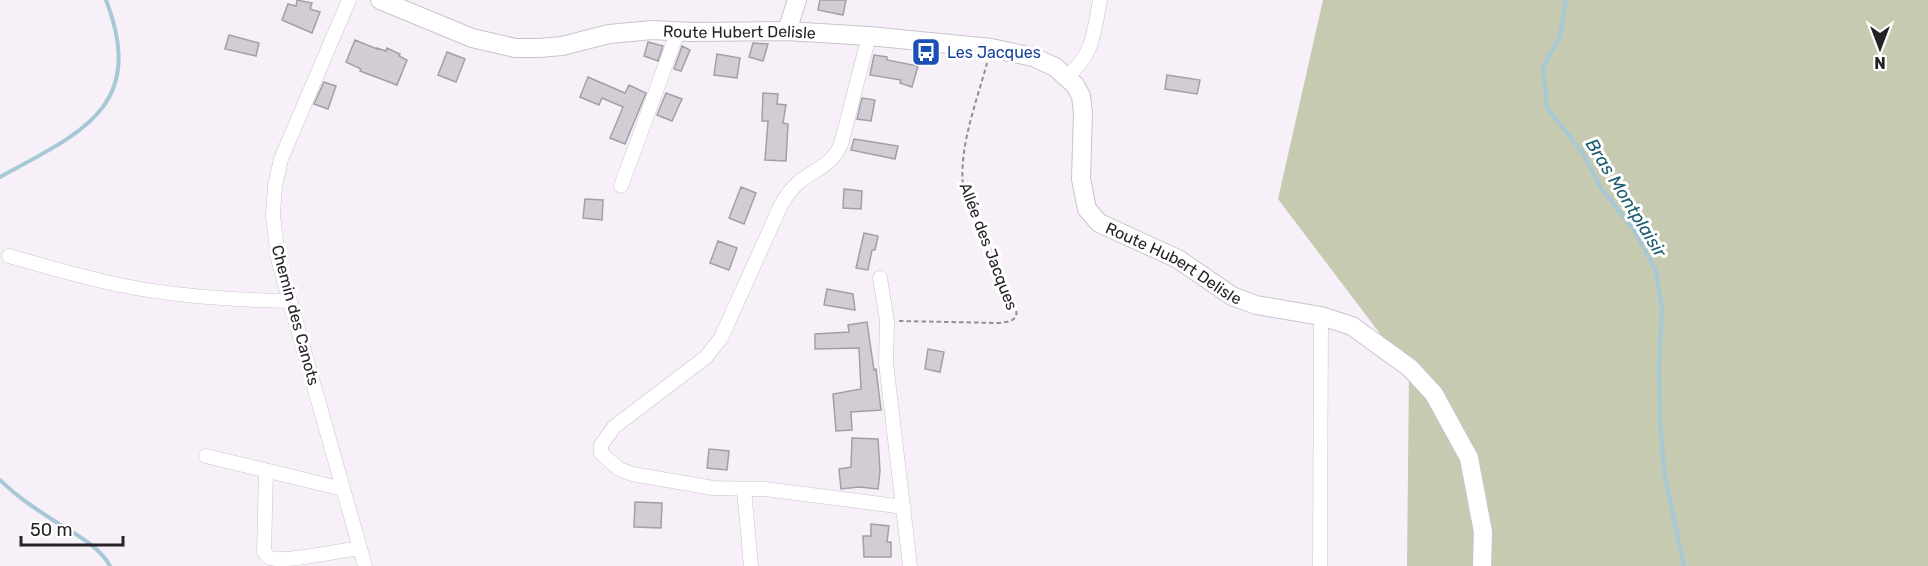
<svg xmlns="http://www.w3.org/2000/svg" width="1928" height="566" font-family="Rubik,sans-serif">
  <style>
    .green { fill: #c5cab0 }
    .lines { fill: none; stroke-linecap: round; stroke-linejoin: round }
    .stream { stroke: #a6c9d5; stroke-width: 4 }
    .building { fill: #d3ccd5; stroke: #a49ea6; stroke-width: 1.5 }
    .minor-casing { stroke: #cac3cc; stroke-width: 15 }
    .major-casing { stroke: #cac3cc; stroke-width: 20 }
    .path { stroke: #938e94; stroke-width: 2; stroke-dasharray: 4.5 3; stroke-linecap: butt }
    .minor { stroke: #fff; stroke-width: 14 }
    .major { stroke: #fff; stroke-width: 18 }
    .labels { text-anchor: middle; stroke-width: 6; stroke-linejoin: round; paint-order: stroke }
    .street-label { font-size: 16px; fill: #252326; stroke: #fff }
    .transit-label { font-size: 16px; fill: #164399; stroke: #fff; text-anchor: start }
    .water-label { font-size: 18px; font-style: italic; fill: #1c5d71; stroke: #fff }
  </style>
  <rect width="100%" height="100%" fill="#f7f0f9"/>
  <path class="green" d="M1323,0h605v566h-521l2,-194 -131,-173z"/>
  <g class="lines">
    <path class="stream" d="M1566,0l-6,36 -17,32 4,40 35,44 19,36 33,42 22,41 6,38 -3,57 1,56 5,55 19,89
      M0,177c82,-45 147,-70 106,-177
      M0,480c17,17 36,29 56,42 19,12 43,24 54,44"/>
  </g>
  <path class="building" d="M297,0l15,3 -2,6 10,3 -8,21 -30,-13 6,-16 8,2z
    M820,0h26l-3,15 -25,-5z
    M229,35l30,8 -3,13 -31,-7z
    M355,40l22,9v-1l9,3 1,-3 13,6 -1,2 8,4 -10,25 -37,-14 1,-2 -15,-7z
    M648,42l15,4 -5,15 -14,-5z
    M753,43l15,1 -5,17 -14,-4z
    M682,46l8,4 -9,21 -7,-2z
    M447,52l18,7 -9,23 -18,-7z
    M717,54l23,4 -3,20 -23,-3z
    M874,55l13,2v3l31,6 -6,21 -12,-4 1,-3 -31,-5z
    M1167,75l33,5 -3,14 -32,-5z
    M588,77l37,16 4,-8 17,8 -21,51 -15,-6 13,-31 -21,-9 -3,7 -19,-8z
    M324,82l12,4 -8,23 -14,-5z
    M666,93l16,6 -10,22 -15,-6z
    M763,93l15,1 -1,10 9,1 -3,18 5,1 -2,37 -21,-1 3,-39h-6z
    M862,98l13,2 -4,21 -14,-2z
    M854,139l44,7 -3,13 -44,-9z
    M741,187l15,6 -12,31 -15,-6z
    M844,189l18,2 -1,18 -18,-1z
    M585,199l18,1 -1,20 -19,-2z
    M864,233l14,3 -3,14h-3l-4,20 -12,-2z
    M718,241l19,7 -8,22 -19,-7z
    M827,289l26,5 2,16 -31,-5z
    M867,322l7,48 2,-1 5,41 -30,2 1,18 -16,1 -3,-37 28,-5 -2,-41 -44,1v-15l34,-2 -1,-7z
    M928,349l16,3 -4,20 -15,-3z
    M852,438l26,1 2,32 -2,18 -19,-2 -18,2 -2,-20 12,-2z
    M709,449l20,2 -2,19 -20,-2z
    M635,502l27,1 -1,25 -27,-1z
    M871,524l18,2 -2,16h4v15h-27l-1,-21h8z"/>
  <g class="lines">
    <g class="minor-casing">
      <path id="minor" d="M349,0l-68,159 -6,27 -2,29 5,44 87,307
        M869,36l-28,108c-10,23 -25,24 -42,38 -8,7 -13,14 -18,23l-60,133 -15,19 -92,70 -13,18v8l18,16 13,5 81,14 52,1 139,18
        M1067,76c27,-21 27,-45 33,-76
        M621,186l57,-155
        M9,256c38,11 76,22 116,30 54,11 109,14 165,15
        M880,278l7,43 -1,42 24,203
        M206,456l137,33
        M266,471l-2,81c3,3 3,5 7,6 13,5 72,-8 89,-10
        M744,489l7,77
        M1320,566l1,-250"/>
    </g>
    <g class="major-casing">
      <g id="major">
        <path id="s1" d="M380,0l92,38 43,10h24l23,-2 47,-12 43,-4 39,2 96,-1 82,5 122,12 42,9 22,10 20,18 6,11 2,17 -2,66 6,30 12,14 79,36 54,37 24,9 65,11 31,10 58,42 24,26 35,64 14,74 -1,34"/>
        <path d="M787,31l10,-31"/>
      </g>
    </g>
    <path class="path" d="M899,321l100,2c16,-2 21,-4 15,-21l-51,-115c-4,-41 13,-83 24,-124"/>
    <use href="#minor" class="minor"/>
    <use href="#major" class="major"/>
  </g>
  <defs>
    <g id="bus-square" transform="scale(1.5)"><rect x="-9" y="-9" width="18" height="18" rx="4" fill="#1a4fb4" stroke="#fff"/><path d="M-5-6H5V4H4V6H2V4H-2V6H-4V4H-5ZM-3.5-4V0h7V-4ZM-3.5 1.2v1.5H-2V1.2ZM2 1.2v1.5H3.5V1.2Z" fill="#fff"/></g>
  </defs>
  <g fill-rule="evenodd">
    <use href="#bus-square" x="926" y="52"/>
  </g>
  <g class="labels">
    <g class="street-label">
      <text dy="6" stroke="none"><textPath href="#s1" startOffset="370">Route Hubert Delisle</textPath></text>
      <text transform="translate(989 246) rotate(69)" y="6">Allée des Jacques</text>
      <text dy="6" stroke="none"><textPath href="#s1" startOffset="946">Route Hubert Delisle</textPath></text>
      <text transform="translate(296 315) rotate(75)" y="6">Chemin des Canots</text>
    </g>
    <g class="transit-label">
      <text x="947" y="58">Les Jacques</text>
    </g>
    <g class="water-label">
      <text transform="translate(1626 198) rotate(58)" y="6">Bras Montplaisir</text>
    </g>
  </g>
  <g transform="translate(1880 48) rotate(180)" stroke="#ffffff" stroke-width="4.5" paint-order="stroke">
  <path d="M0-4.5L10 22L0 15L-10 22Z" fill="#252326"/>
  <text y="-9" font-size="16" font-weight="bold" text-anchor="middle" fill="#252326">N</text>
  </g>
  <path d="M21 536v9h102v-9" fill="none" stroke="#252326" stroke-width="3"/>
  <text x="30" y="536" font-size="18" fill="#252326" stroke="#ffffff" stroke-width="4.5" paint-order="stroke">50 m</text>
</svg>
